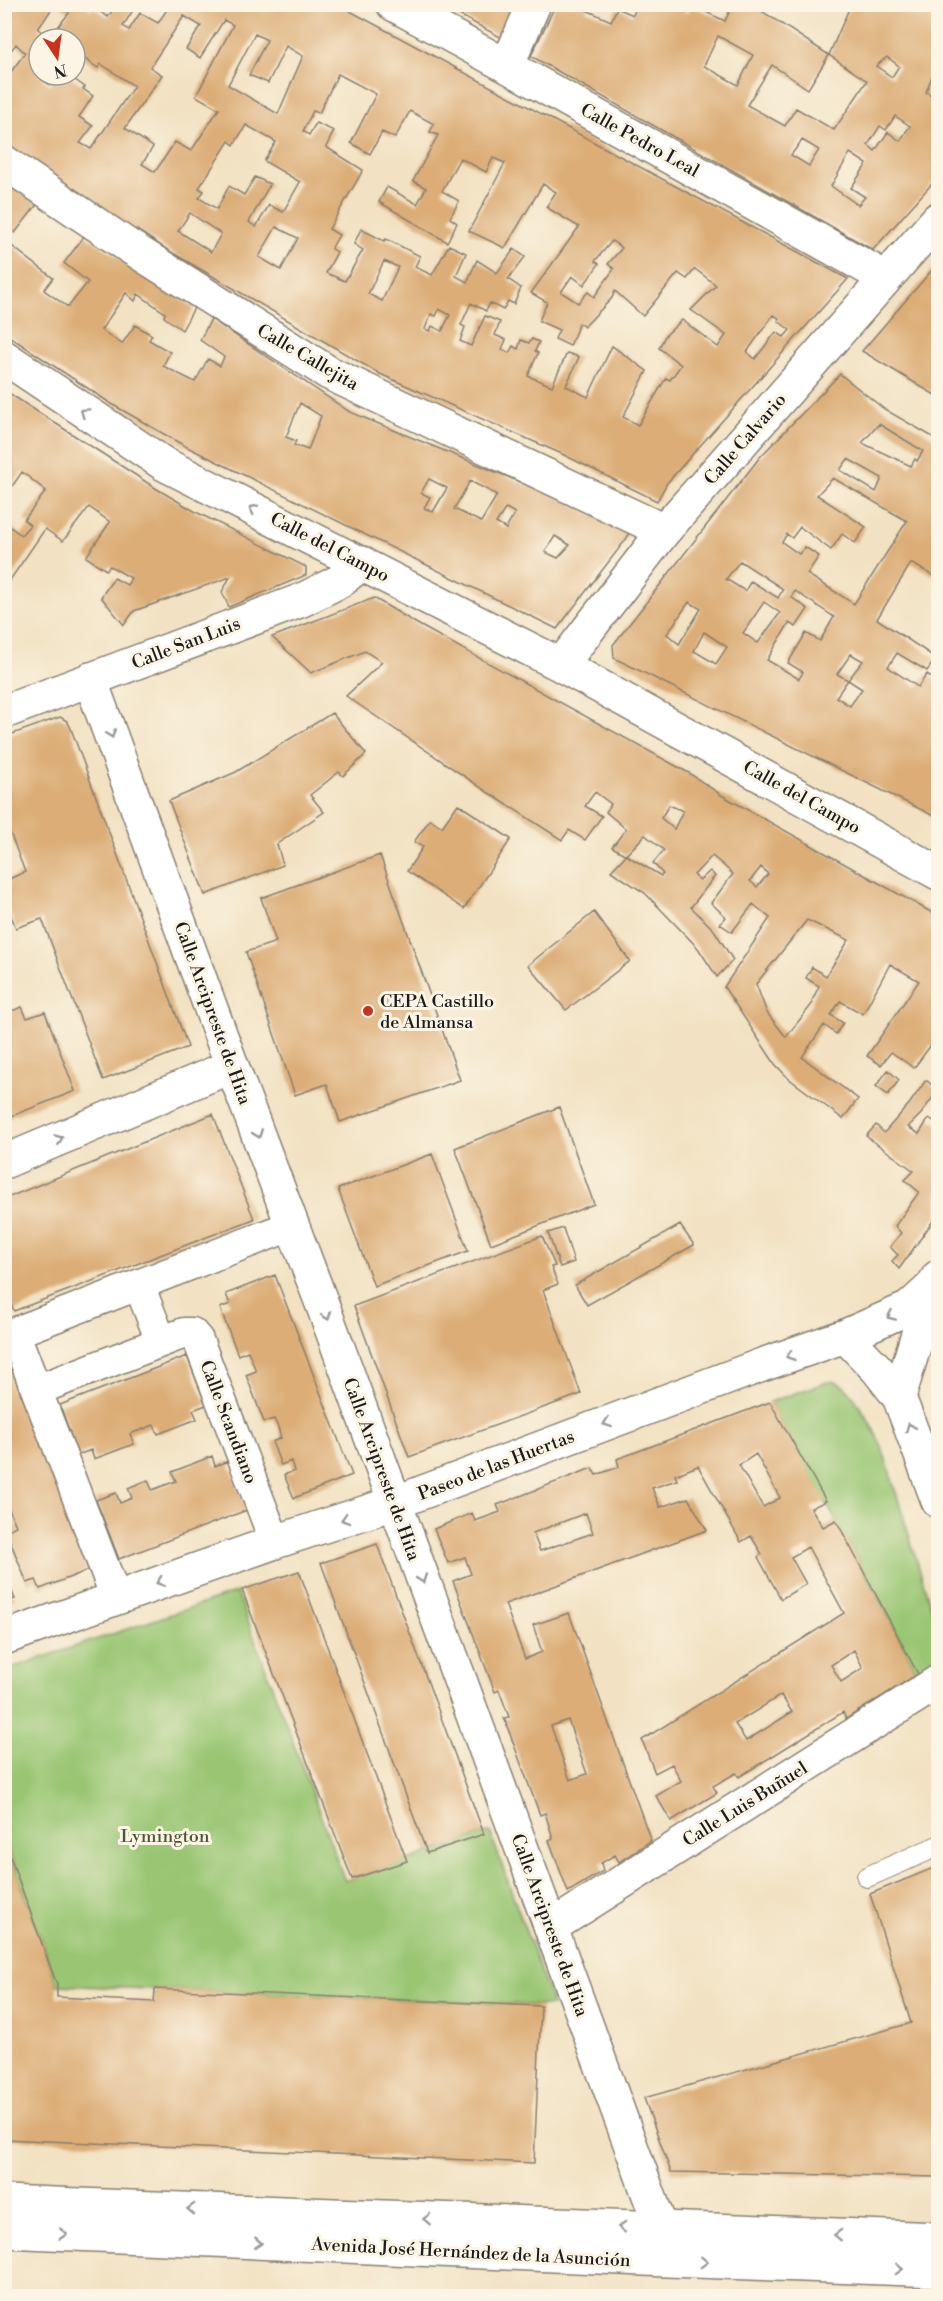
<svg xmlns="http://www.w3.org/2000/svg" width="943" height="2301" font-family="'Libre Bodoni',serif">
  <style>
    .green { fill: #9ac673; stroke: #5b7148; stroke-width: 1.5 }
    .building { fill: #dcad77; fill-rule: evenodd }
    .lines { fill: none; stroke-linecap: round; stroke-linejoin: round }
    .service-casing { stroke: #877f70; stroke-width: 22 }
    .pedestrian-casing { stroke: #877f70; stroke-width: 33 }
    .minor-casing { stroke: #877f70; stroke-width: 36 }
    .service { stroke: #fff; stroke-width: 20 }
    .pedestrian { stroke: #fff; stroke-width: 30 }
    .minor { stroke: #fff; stroke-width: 33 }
    .oneway { stroke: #999 }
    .poi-dot { fill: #c8321e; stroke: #fcf5e5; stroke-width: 2 }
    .labels { text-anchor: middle; stroke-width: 6; stroke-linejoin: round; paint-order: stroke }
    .street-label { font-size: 18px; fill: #1c1c1c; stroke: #fcf5e5 }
    .poi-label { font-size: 18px; fill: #1c1c1c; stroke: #fcf5e5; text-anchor: start }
    .park-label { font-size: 18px; fill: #48583a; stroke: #fcf5e5 }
  </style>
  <rect width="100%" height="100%" fill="#fcf5e5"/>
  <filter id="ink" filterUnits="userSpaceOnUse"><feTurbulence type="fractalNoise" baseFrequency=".0167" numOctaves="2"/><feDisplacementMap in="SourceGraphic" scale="12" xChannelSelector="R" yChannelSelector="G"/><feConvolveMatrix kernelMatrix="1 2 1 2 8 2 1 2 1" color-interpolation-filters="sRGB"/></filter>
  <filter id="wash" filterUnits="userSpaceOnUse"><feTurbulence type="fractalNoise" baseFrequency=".008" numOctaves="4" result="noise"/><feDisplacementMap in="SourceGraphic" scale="24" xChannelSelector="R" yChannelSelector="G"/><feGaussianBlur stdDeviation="1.35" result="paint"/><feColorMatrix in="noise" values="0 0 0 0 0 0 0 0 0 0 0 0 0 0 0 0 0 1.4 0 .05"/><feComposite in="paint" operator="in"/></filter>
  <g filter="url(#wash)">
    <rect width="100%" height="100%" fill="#f2e2c3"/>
    <path class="green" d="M827,1382c3,0 6,-1 9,0 17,5 39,50 46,65l56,183v32l-20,12 -42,-81 -106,-191z
      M237,1592l108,289 145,-49 63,174 -496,-21 -52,-146v-169z"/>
    <g id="blocks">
      <path class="building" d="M4,4h51l-17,25 12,8 19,-24 -11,-9h26l7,6 2,-3 15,10 9,-13h20l-14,22 6,4 11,-17 18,10 12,-18h169l509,274 -181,204 -10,18 -95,-47 -182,-80 -214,-125 -29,-19 -3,5 -130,-87v-73l3,2 18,-24 -9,-9 -12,15zM184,16l17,10 -15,23 14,9 24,-38 9,5 -37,71 23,13 -28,42 -16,-9 -20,30 -13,-8 11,-17 -28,-19 37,-53 -12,-8zM255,34l12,6 -18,35 19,8 18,-37 17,10 -25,58 -50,-29zM39,39h36v13l23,16 3,-4 33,22 -43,63 -11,-6 13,-17 -14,-9 14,-21 -10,-7 2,-2 -17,-12h-11l-7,10 -8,-6 3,-4h-6zM338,74l38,20 -25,49 19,11 12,-22 13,6 15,-27 24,13 -4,8 8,3 -25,46 13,7 -9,16 -30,-17 -8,15 68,40 10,-19 -7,-5 9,-17 -17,-10 18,-33 26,14 7,-14 12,5 -36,68 36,17 38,-64 13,8 -10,15 33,20 -48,66 16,9 -8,19 20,9 -4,9 15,7 9,-23 5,4 28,-29 3,-7 28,25 35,-43 9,6 8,-10 21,16 -25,25 35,25 -8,12 -36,-27 -17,16 -6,12 22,17 -11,15 -4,-2 -28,47 -15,-8 24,-46 -35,-25 -24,51 -22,-11 13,-29 -12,-4 -15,33 -24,-10 10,-23 -3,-2 4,-9 -7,-3 -3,4 -8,-3 -3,9 -5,-3 -4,7 -7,-4 4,-9 -11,-5 5,-13 -15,-6 -14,30 -11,-5 5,-14 -4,-2 10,-22 15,8 4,-8 13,7 5,-9 6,3 7,-16 -13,-9 17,-22 -11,-8 -17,24 -20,-13 -10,22 -11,-6 10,-23 -17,-8 -17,30 -17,-8 5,-11 -34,-17 -2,2 -23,-12 -7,15 9,6 -18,31 -19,-8 11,-21 -6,-3 8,-14 -10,-6 34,-59 -37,-23 8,-16 -18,-8 -7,12 -6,-4 10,-20 6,2zM246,125l30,17 -12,19 36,21 -17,30 -14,-7 -13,22 -7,-5 21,-38 -15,-7 -11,18 -15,-9 -12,23 -18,-11 5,-7 -5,-3 30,-47 5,4zM190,213l31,21 -10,18 -33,-21zM276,227l22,11 -17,32 -22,-13zM612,241l10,7 -14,16 6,5 -20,28 -6,-5 -10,11 -17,-11 11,-16 12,9 15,-21 -4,-3zM384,261l14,6 -16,34 -14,-7zM439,309l11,6 -8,16 -10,-5 -2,5 -5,-2 6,-15 5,2zM773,315l6,3 -1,3 12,9 -6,7 -8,-5 -21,27 -8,-7z
        M439,4h76l-13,34z
        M556,4h33l-3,6 25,11 6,-13 16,7 5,-11h30l19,9 4,-8 34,16 8,-17h18l78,51 -21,34 -36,-24 -25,40 38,21 11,-18 38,22 33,-49 -38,-26 22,-51h87v76l-6,-4 -6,16 12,7v78l-65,73 -342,-194zM718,36l35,19 -15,30 -34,-19zM887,57l12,9 -7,11 -16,-11zM895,116l15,10 -10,15 -12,-9 -13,19 -7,-6 12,-19 6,4zM802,140l17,10 -10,16 -18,-11zM850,153l17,11 -16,24 14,9 -7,8 -27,-19z
        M4,178l35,24 -24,31 -11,-8z
        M85,235l109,73 -12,22 -18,-13 1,-4 -27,-19 -3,7 -9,-8 -25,37 21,14 13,-19 17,10 -3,5 21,12 -7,14 32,16 13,-23 12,7 4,-9 -24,-17 11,-21 139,93 216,89 63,31 -2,6 -70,91 -374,-184 -73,-42 -106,-70v-86l4,-4 45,35 -9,12 24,17 20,-25 -24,-19zM300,403l21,13 -13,34 -14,-5 2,-4 -10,-4zM429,479l18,9 -14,24 -9,-4 6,-11 -9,-4zM470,481l27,14 -16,27 -27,-13zM506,508l9,5 -9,16 -10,-6zM555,536l15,9 -12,13 -13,-6z
        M938,263v134l-76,-46z
        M840,374l44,35 54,31v138l-27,-15 -34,56 59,39 -9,13 -30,-18 -9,14 30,20 9,-13 11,8v31l-4,7 4,2v96l-324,-160 -1,-13 147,-188zM879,424l44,27 -6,10 -2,-2 -4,7 -49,-23zM848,459l34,19 -6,14 -36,-22zM833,478l74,43 -53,83 -47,-30 12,-18 -14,-9 -6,7 -17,-12 5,-8 5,4 8,-11 31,23 11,-16 13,9 11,-16 -49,-32zM740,561l43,28 -5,9 -27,-17 -6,10 -19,-12zM795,591l39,26 -14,24 -14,-8 -18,30 15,9 -4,7 -32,-19 22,-37 7,4 12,-18 -17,-12zM689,602l12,7 -22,35 -12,-10zM764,602l16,11 -22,30 -15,-10zM704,632l23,15 -11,17 -22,-13zM851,654l12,7 -15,19 14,9 -12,17 -14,-9 12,-17 -11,-6z
        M4,390l153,99 39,23 110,55v8l-77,32 -7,-15 8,-15 -96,34 -10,14 -23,-28 13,-19 13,7 4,-7 -21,-12 -4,4 -20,-13 24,-35 -21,-15 -26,34 -18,-12 -37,54 -4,-3v-58l17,13 9,-10 -6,-5 22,-29 -24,-19 -18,26z
        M374,598l45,27 268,147 36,24 215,120v133l-7,-4 -17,23 -23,-16 -10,13 -14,-9 52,-75 -29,-17 -27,50 -23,-13 -9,14 12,8 -7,11 -12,-9 -22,32 56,42 -15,20 -55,-41 -13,-14 -51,-77 46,-69 -17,-14 -21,28 -12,-8 6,-7 -15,-14 22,-29 -10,-9 -11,-9 -18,19 6,5 10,-9 5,5 -24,31 23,23 19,30 -16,17 -19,-29 -53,-55 -34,-22 15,-16 35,21 2,-2 -10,-11 11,-13 -19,-15 -19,20 -14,-8 14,-18 -20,-17 5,-8 -16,-12 -10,14 17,10 -17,24 -16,-10 -7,10 -73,-47 -143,-97 36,-34 -17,-11 -54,22 -39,-36zM669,805l14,6 -9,18 -13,-11zM761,867l7,7 -11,13 -7,-6zM807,920l42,20 -23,36 -14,-9 -6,11 13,8 -7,15 1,2 -27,34 -19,-24 -11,-29z
        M332,713l34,41 -23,22 -4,-4 -29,23 14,17 -47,32 6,21 -78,30 -36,-94 67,-29z
        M60,717l7,4 3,5 118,321 -85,33 -61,-161 -26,9 -12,-29v-18l21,-9 -21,-55v-80z
        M458,804l53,35 -47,70 -57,-38 16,-24 -9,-5 16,-23 12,8z
        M380,855l80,225 -120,42 -13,-38 -32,11 -49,-143 30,-10 -15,-44z
        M594,912l36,49 -64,49 -38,-45z
        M22,1007l5,11 18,-6 30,79 -71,28v-105z
        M888,1070l11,10 -11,15 -12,-9z
        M926,1080l12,10 -17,24 -13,13 11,7 10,-16 9,6v90l-39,55 -7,-8 6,-6 -8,-8 11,-14 -6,-7 24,-34 -14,-12 9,-9 -48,-35 10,-11 8,8 26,-30z
        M559,1107l35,97 -103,40 -36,-96z
        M213,1114l41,105 -240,92 -10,-22v-90z
        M432,1154l36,97 -94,35 -36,-97z
        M680,1225l14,20 -107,60 -12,-20z
        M563,1228l11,34 -14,5 -12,-34z
        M542,1236l13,30 -4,1 7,17 -15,6 38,104 -172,63 -55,-151z
        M275,1275l77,200 -58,23 -10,-23 10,-4 -3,-10 -10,4 -9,-23 9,-4 -3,-11 -4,-8 -10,3 -18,-47 10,-4 -8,-20 -10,4 -18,-47 10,-4 -4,-10z
        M5,1352l84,218 -49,19 -4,-9 -9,3 -21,-52 10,-5 -8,-19 -4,2z
        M187,1356l19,49 -13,5 4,9 -39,15 -4,-9 -24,9 4,10 -40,15 -3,-9 -13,5 -18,-50z
        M770,1402l56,99 -15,7 12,19 13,-7 82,154 -72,45 -3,-7 -104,65 -3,-4 -23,13 4,7 -46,28 -15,-25 25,-15 -9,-17 -17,9 -13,-33 202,-127 -36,-66 -17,10 15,27 -25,15 -23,-42 4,-3 -11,-18 -10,6 -43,-76 -23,9 2,5 -25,8 8,19 28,-9 19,32 -202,74 20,55 17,-7 -9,-27 36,-12 82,228 -32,21 -4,-7 -14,8 2,8 -35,21 -19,-52 4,-2 -8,-25 -5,2 -36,-97 5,-1 -10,-27 -4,2 -42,-111 18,-7 -6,-17 -17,6 -14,-34 38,-16 3,8 25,-9 -3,-7 95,-37 4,7 23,-8 -2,-8zM756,1454l24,44 -17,9 -24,-42zM586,1513l7,20 -53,18 -7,-18zM854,1650l9,18 -22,14 -10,-17zM781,1695l11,17 -46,29 -11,-17zM568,1720l19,54 -17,6 -19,-54z
        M212,1456l3,10 13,-5 19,49 -128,49 -23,-59 20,-7 4,10 12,-5 -4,-10 20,-8 4,10 24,-9 -4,-9z
        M377,1544l107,290 -57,19 -106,-290z
        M299,1571l108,290 -55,18 -110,-289z
        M4,1573l11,26 -11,3z
        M4,1840l53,145v12l97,5 1,-13 386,17 -7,157 -530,-24z
        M938,1866v311l-267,-5 -27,-74 267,-75 -41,-129z"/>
    </g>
  </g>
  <g filter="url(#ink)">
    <use href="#blocks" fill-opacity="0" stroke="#877f70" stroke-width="1.5"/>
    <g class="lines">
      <g class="service-casing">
        <path id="service" d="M867,1877l71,-31"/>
      </g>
      <g class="pedestrian-casing">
        <path id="pedestrian" d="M139,1285l22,56
          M37,1390l147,-57h8l6,7 77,202
          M116,1598l-98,-256 1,-11 274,-106"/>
      </g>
      <g class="minor-casing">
        <path id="minor" d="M393,4l114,62 379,212
          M507,66l27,-62
          M4,162l123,83 202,128 335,158
          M4,357l160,107 397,201 377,208
          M561,665l103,-134 274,-312
          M90,679l142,387 92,243 337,919 6,32
          M4,712l298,-112 38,-19 22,-18
          M4,1162l228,-96
          M845,1336l32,33 22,28 39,104
          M899,1397l33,-110
          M4,1638l271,-96 119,-39 368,-138 83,-29 64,-28 23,-21 6,-10
          M551,1927l387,-245
          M4,2202l934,37
          M4,2231l663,29 271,10"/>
      </g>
      <use href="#service" class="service"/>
      <use href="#pedestrian" class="pedestrian"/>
      <use href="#minor" class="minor"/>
    </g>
    <defs><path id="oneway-chevron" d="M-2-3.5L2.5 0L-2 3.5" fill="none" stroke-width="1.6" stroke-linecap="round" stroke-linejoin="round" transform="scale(1.5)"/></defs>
    <g class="oneway">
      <use href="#oneway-chevron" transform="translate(84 412) rotate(-145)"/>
      <use href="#oneway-chevron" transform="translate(253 509) rotate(-153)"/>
      <use href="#oneway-chevron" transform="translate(111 734) rotate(70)"/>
      <use href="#oneway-chevron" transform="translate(258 1134) rotate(69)"/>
      <use href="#oneway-chevron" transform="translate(59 1139) rotate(-23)"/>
      <use href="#oneway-chevron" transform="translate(327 1316) rotate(70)"/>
      <use href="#oneway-chevron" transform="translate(891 1316) rotate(156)"/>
      <use href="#oneway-chevron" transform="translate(790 1356) rotate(161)"/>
      <use href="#oneway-chevron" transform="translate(607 1423) rotate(160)"/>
      <use href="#oneway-chevron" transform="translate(910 1427) rotate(-111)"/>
      <use href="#oneway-chevron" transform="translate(345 1519) rotate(162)"/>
      <use href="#oneway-chevron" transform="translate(422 1579) rotate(70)"/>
      <use href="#oneway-chevron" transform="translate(160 1582) rotate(161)"/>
      <use href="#oneway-chevron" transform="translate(191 2209) rotate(-178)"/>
      <use href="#oneway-chevron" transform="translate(427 2219) rotate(-178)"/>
      <use href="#oneway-chevron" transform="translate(622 2227) rotate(-178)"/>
      <use href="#oneway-chevron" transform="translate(63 2234) rotate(3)"/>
      <use href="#oneway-chevron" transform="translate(838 2235) rotate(-178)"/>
      <use href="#oneway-chevron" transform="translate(258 2243) rotate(3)"/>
      <use href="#oneway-chevron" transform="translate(704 2262) rotate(2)"/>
      <use href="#oneway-chevron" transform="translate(899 2269) rotate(2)"/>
    </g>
  </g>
  <circle class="poi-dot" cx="368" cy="1011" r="6"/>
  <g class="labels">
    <g class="street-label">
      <text transform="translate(640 140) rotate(29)" y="6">Calle Pedro Leal</text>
      <text transform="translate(308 357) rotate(30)" y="6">Calle Callejita</text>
      <text transform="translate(745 439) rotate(-49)" y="6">Calle Calvario</text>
      <text transform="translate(330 547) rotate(27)" y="6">Calle del Campo</text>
      <text transform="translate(186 643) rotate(-21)" y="6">Calle San Luis</text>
      <text transform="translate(802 797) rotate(29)" y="6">Calle del Campo</text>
      <text transform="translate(213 1013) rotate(70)" y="6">Calle Arcipreste de Hita</text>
      <text transform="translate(229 1422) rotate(69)" y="6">Calle Scandiano</text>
      <text transform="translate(496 1465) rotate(-21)" y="6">Paseo de las Huertas</text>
      <text transform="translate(382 1469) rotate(70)" y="6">Calle Arcipreste de Hita</text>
      <text transform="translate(745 1804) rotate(-32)" y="6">Calle Luis Buñuel</text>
      <text transform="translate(550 1925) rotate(70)" y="6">Calle Arcipreste de Hita</text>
      <text transform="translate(471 2252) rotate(3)" y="6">Avenida José Hernández de la Asunción</text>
    </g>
    <g class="poi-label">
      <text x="380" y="1007">CEPA Castillo<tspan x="380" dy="21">de Almansa</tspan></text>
    </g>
    <g class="park-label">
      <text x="165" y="1842">Lymington</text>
    </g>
  </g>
  <rect width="943" height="2301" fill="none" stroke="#fcf5e5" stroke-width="24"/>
  <g transform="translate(57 57) rotate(167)"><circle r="28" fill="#fcf5e5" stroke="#a29e95" stroke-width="1.5"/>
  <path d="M0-4.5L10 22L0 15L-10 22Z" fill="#c8321e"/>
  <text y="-9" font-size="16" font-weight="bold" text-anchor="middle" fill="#1c1c1c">N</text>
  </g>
</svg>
